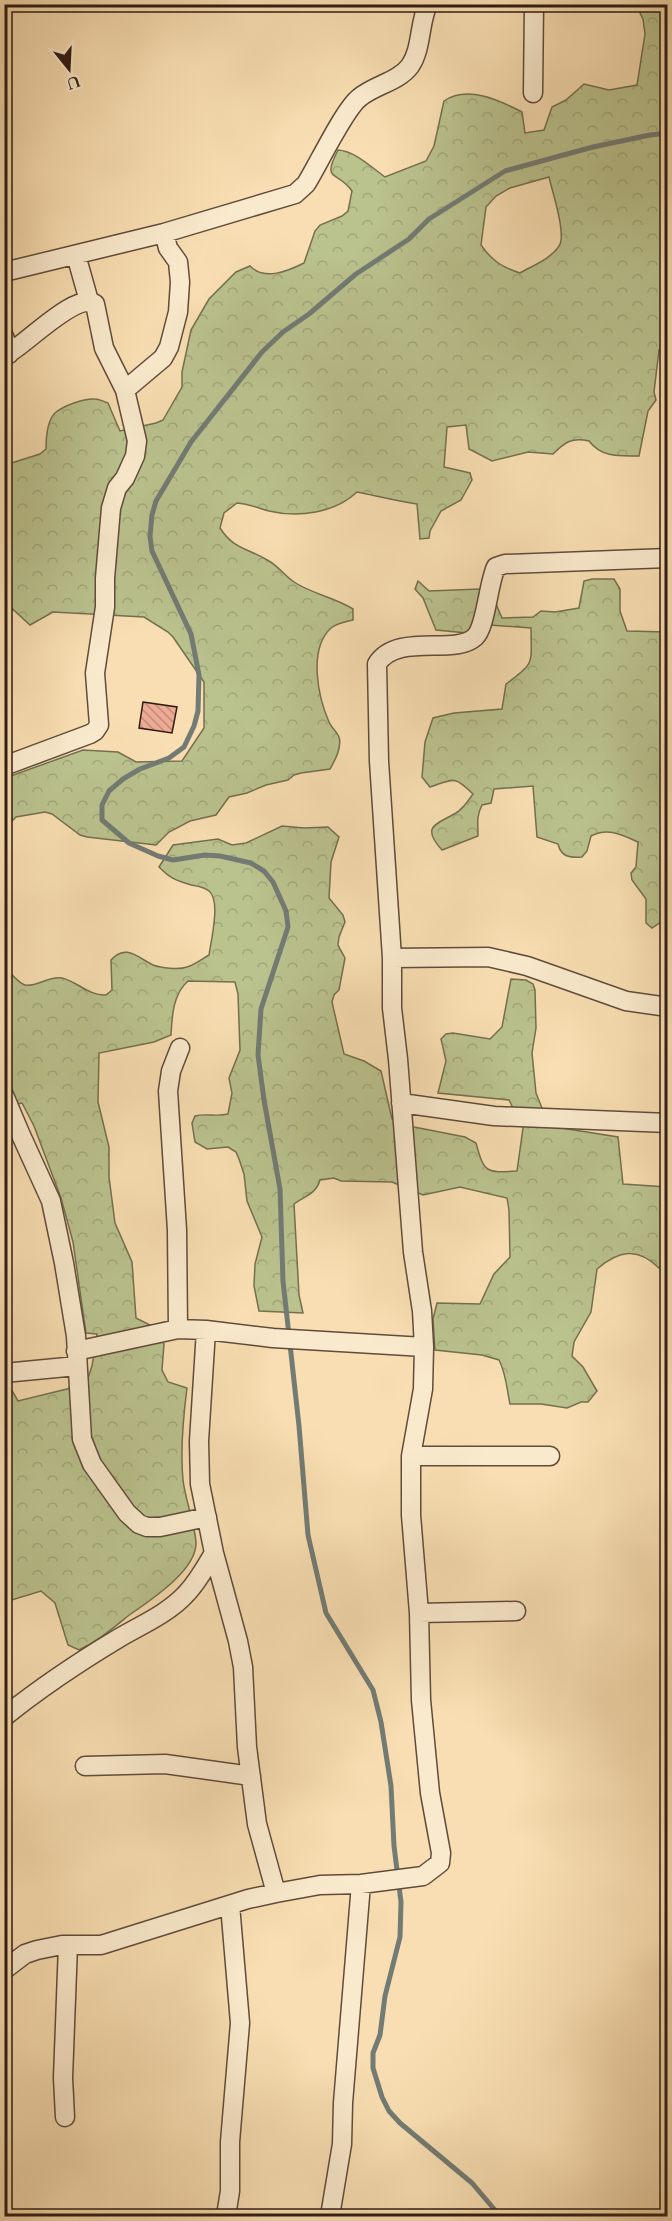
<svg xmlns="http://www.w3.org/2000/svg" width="672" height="2221" font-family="Cardo,serif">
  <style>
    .forest { fill: url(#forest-crowns); stroke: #746f50; stroke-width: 1.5; fill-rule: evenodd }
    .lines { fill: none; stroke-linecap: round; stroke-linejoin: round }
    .stream { stroke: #727b74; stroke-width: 5 }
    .building { fill: url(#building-back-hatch); stroke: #2e1c13; stroke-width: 1.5 }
    .street-casing { stroke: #604c3b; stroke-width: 21 }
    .street { stroke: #faeacd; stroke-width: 18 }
  </style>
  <defs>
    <pattern id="forest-crowns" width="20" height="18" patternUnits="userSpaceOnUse" patternTransform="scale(1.5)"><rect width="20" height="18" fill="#bac28e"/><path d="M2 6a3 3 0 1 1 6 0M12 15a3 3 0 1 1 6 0" fill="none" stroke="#a0a67a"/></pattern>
    <pattern id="building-back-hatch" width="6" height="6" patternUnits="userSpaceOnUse" patternTransform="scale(1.5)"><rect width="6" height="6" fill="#edaa95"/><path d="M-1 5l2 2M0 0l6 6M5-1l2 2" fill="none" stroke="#c08a78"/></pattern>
  </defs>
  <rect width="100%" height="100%" fill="#f8deb2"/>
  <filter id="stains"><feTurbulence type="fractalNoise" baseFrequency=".00333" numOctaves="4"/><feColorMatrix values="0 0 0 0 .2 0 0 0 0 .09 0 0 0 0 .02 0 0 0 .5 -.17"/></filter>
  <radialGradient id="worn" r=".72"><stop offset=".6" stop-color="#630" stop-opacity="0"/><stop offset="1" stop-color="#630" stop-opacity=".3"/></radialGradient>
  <path class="forest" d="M636,5h31v345h-8l-5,42 2,8 -8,11 -9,45c-19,0 -37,2 -50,-15 -17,-4 -24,1 -36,13l-25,-2 -36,9 -23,-12 -3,-24 -19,2 -3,40 26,6 2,7 -11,20 -20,11 -11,20 -1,7 -9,1 -3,-35c-20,-3 -40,-8 -60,-12 -22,21 -59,26 -88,19 -11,-3 -20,-7 -32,-8l-13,10 -4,15c14,22 28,20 49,33 9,5 16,15 25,21 18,12 40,15 59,27v11c-7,2 -16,3 -22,8 -23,21 -13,69 -2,94 2,5 8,10 10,15 3,11 -4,23 -9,32l-29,4 -7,2 -6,5 -22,5 -19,8 -18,4 -13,18 -26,6 -21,11 -13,13 -69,-8 -7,-2 -28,-21 -7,-2 -29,5 -11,11v-50l78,-28 35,2 18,10 46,-1 22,-33v-46l-31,-45 -5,-5 -24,-15 -91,-5 -23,13 -25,-23v-137l35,-11 6,-5c0,-10 1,-28 9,-36 8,-7 29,-15 40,-14 4,0 10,3 13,4l12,28 36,-8 7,-3 19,-33v-15l9,-42 18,-31 27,-27 14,-6c15,15 38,5 54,-3l11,-32 5,-6 22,-9 6,-5 4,-20c-14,-21 -31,-8 -14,-41 17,1 33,17 47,27l41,-16 8,-15 10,-45c23,-16 55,-1 78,11l3,21 19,-3 8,-23 14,-7 18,-16 25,6 28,-5 8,-51 -2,-15zM549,177c3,14 18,58 10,69 -7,12 -27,20 -39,27 -18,-6 -28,-12 -39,-28l5,-38 10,-11 14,-8z
    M592,579h22l6,10v22l7,20 40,1v289l-3,-1 -12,8 -6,-5v-24l-14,-19 -1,-7 5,-6 2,-25c-16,-7 -30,-15 -47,-6l-4,15 -5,6c-12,1 -21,0 -24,-13l-21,-7 -4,-51 -39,3 -3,14 -9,2c-6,12 -4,18 -4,31l-36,14c-22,-24 -5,-26 14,-37 8,-5 12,-12 17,-19 -19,-19 -19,-15 -43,-7l-8,-10 3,-35 8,-24 21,-5 48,-4 4,-25c30,-22 25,-20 25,-56l-42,-3 -22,8 -31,-3 -13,-32 -8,-9 3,-8 11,10 51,-2 16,15 6,14 31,-1 8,-6 14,1 24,-4 5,-27z
    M282,826l22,2 24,-1 11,10 -8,25 -2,36 14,17 2,7 -6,15 -1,8 7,13 -6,32 -5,5 -2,7 12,52 20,7 17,10 11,48 22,8 51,10 11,6c8,30 10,30 41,28l6,-43 -14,-28 -71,-7 8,-32 -5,-22 5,-5 7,-1 37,6 12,-12 9,-48 15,1 7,4 2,6 1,38 -4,25 4,40 13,33 69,11 5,47 44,3v81h-8c-21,-21 -40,-18 -62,1l-6,43 -17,30 -2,14 11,11 14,24 -9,11h-7l-14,6 -26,-4h-31c-3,-14 -4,-31 -11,-44l-17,-5 -47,-5 -2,-31 4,-16 43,1 14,-30 16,-17 -1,-47 -2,-12 -47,-11 -37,8 -31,-13 -51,-1 -7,-3 -14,2c-4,14 -15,16 -26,24l5,91 4,18 -44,-2 -5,-25 1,-22 7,-27 -15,-36 -3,-27 -5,-15 -3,-7 -8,-5 -21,2 -12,-7 -3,-19 3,-7c11,-3 22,1 33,-2l4,-21 -3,-15 11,-28 -2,-56 -3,-12 -47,-1c-15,13 -16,35 -17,54l-17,7 -55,11 -1,49 11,45v30l6,46 17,39 4,56 14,7 14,19 -2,26 6,12 19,6c-4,31 -7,61 -4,92 2,19 13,47 13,64 -1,28 -47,57 -68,72 -16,13 -30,25 -49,34l-11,-5 -13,-42 -14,-12 -36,11v-220h2l11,19 49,-12 20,-8 5,-15 5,-32 -11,-1 -13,-91 -12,-44 -27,-72 -12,-23 -17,4 -1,-141c6,6 14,17 21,19 10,3 25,-10 37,-7 16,4 27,18 44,17l6,-5 -1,-30c15,-17 27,-2 42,5 8,3 26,5 34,2 7,-2 15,-8 22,-12 2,-14 12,-55 0,-64 -4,-4 -12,-5 -18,-6 -16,-5 -20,-6 -32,-18l14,-22 45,-6 14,6 14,-2z"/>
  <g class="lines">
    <path class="stream" d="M500,2216l-28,-33 -72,-60 -11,-12 -7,-14 -9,-29v-15l7,-18 5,-39 15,-59 1,-35 -7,-56 -3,-60 -10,-64 -8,-32 -47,-77 -18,-78 -9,-109 -16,-145 -3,-92 -16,-89 -6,-45 3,-46 27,-82 -2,-16 -13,-29 -9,-11 -13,-8 -31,-7 -15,-1 -32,5 -15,-4 -29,-13 -27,-23v-15l7,-14 14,-12 17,-10 29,-11 15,-11 10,-21 4,-15 1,-36 -8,-41 -39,-83 -2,-15 2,-21 4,-14 35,-59 71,-90 21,-20 26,-18 47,-40 53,-35 20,-20 76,-48 88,-24 57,-12 18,-2"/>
  </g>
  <path class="building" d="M143,702l34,5 -5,26 -33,-5z"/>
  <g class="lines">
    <g class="street-casing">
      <path id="street" d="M533,93l1,-89
        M76,255l13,46
        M4,272l160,-39 131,-39 11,-10c12,-19 38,-74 53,-86 15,-13 39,-16 51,-32 12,-17 9,-43 18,-62
        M4,336l5,18
        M4,356c20,-9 71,-65 91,-52l9,44 21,42 12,51 -2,15 -10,22 -8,10 -6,20 -6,70v29l-10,66 4,52 -4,6 -5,3 -86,32
        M125,390l38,-32 6,-11 9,-35 2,-30 -2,-20 -10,-14 -4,-15
        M392,958l96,-1 39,9 99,35 42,6
        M4,1095l16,38 31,68 13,62 12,73 6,103 10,25 35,49 12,11 8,3h13l47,-10
        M401,1103l93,13 174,7
        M178,1329l-1,-99 -9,-139 3,-20 9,-23
        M206,1330l-7,111 1,43 14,69 24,88 5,26 4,80 10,77 19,69
        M76,1351l102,-22 28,1 67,8 151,9
        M4,1373l73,-7
        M411,1456h139
        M419,1613l97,-2
        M4,1717c36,-29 75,-55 115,-79 22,-13 48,-24 66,-43 12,-12 20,-27 29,-42
        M85,1766l80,-2 86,12
        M4,1970l21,-16 12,-4 25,-5h39l147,-46 28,-6 44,-8 41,-1 62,-8 17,-13 1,-10 -11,-60 -9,-93 -2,-87 -8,-98v-59l12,-67 1,-42 -2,-36 -9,-59 -15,-193 -6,-51v-50l-13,-197 -2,-97c20,-32 78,-8 98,-27 11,-10 13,-53 21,-70l9,-3 163,-6
        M65,2117l-2,-39 5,-133
        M226,2216l4,-25v-49l10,-119 -10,-118
        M330,2216l12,-72 1,-41 18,-219"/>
    </g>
    <use href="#street" class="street"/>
  </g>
  <rect width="672" height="2221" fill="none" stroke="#f8deb2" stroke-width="24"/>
  <rect x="6" y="6" width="660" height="2209" fill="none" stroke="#2e1c13" stroke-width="3"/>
  <rect x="12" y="12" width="648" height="2197" fill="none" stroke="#2e1c13" stroke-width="1.5"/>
  <g transform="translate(69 69) rotate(162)" stroke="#faeacd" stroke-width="4.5" paint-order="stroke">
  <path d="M0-4.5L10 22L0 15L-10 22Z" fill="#2e1c13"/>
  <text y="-9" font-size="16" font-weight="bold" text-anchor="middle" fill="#2e1c13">U</text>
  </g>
  <rect width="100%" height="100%" filter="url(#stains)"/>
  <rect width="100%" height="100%" fill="url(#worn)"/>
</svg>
